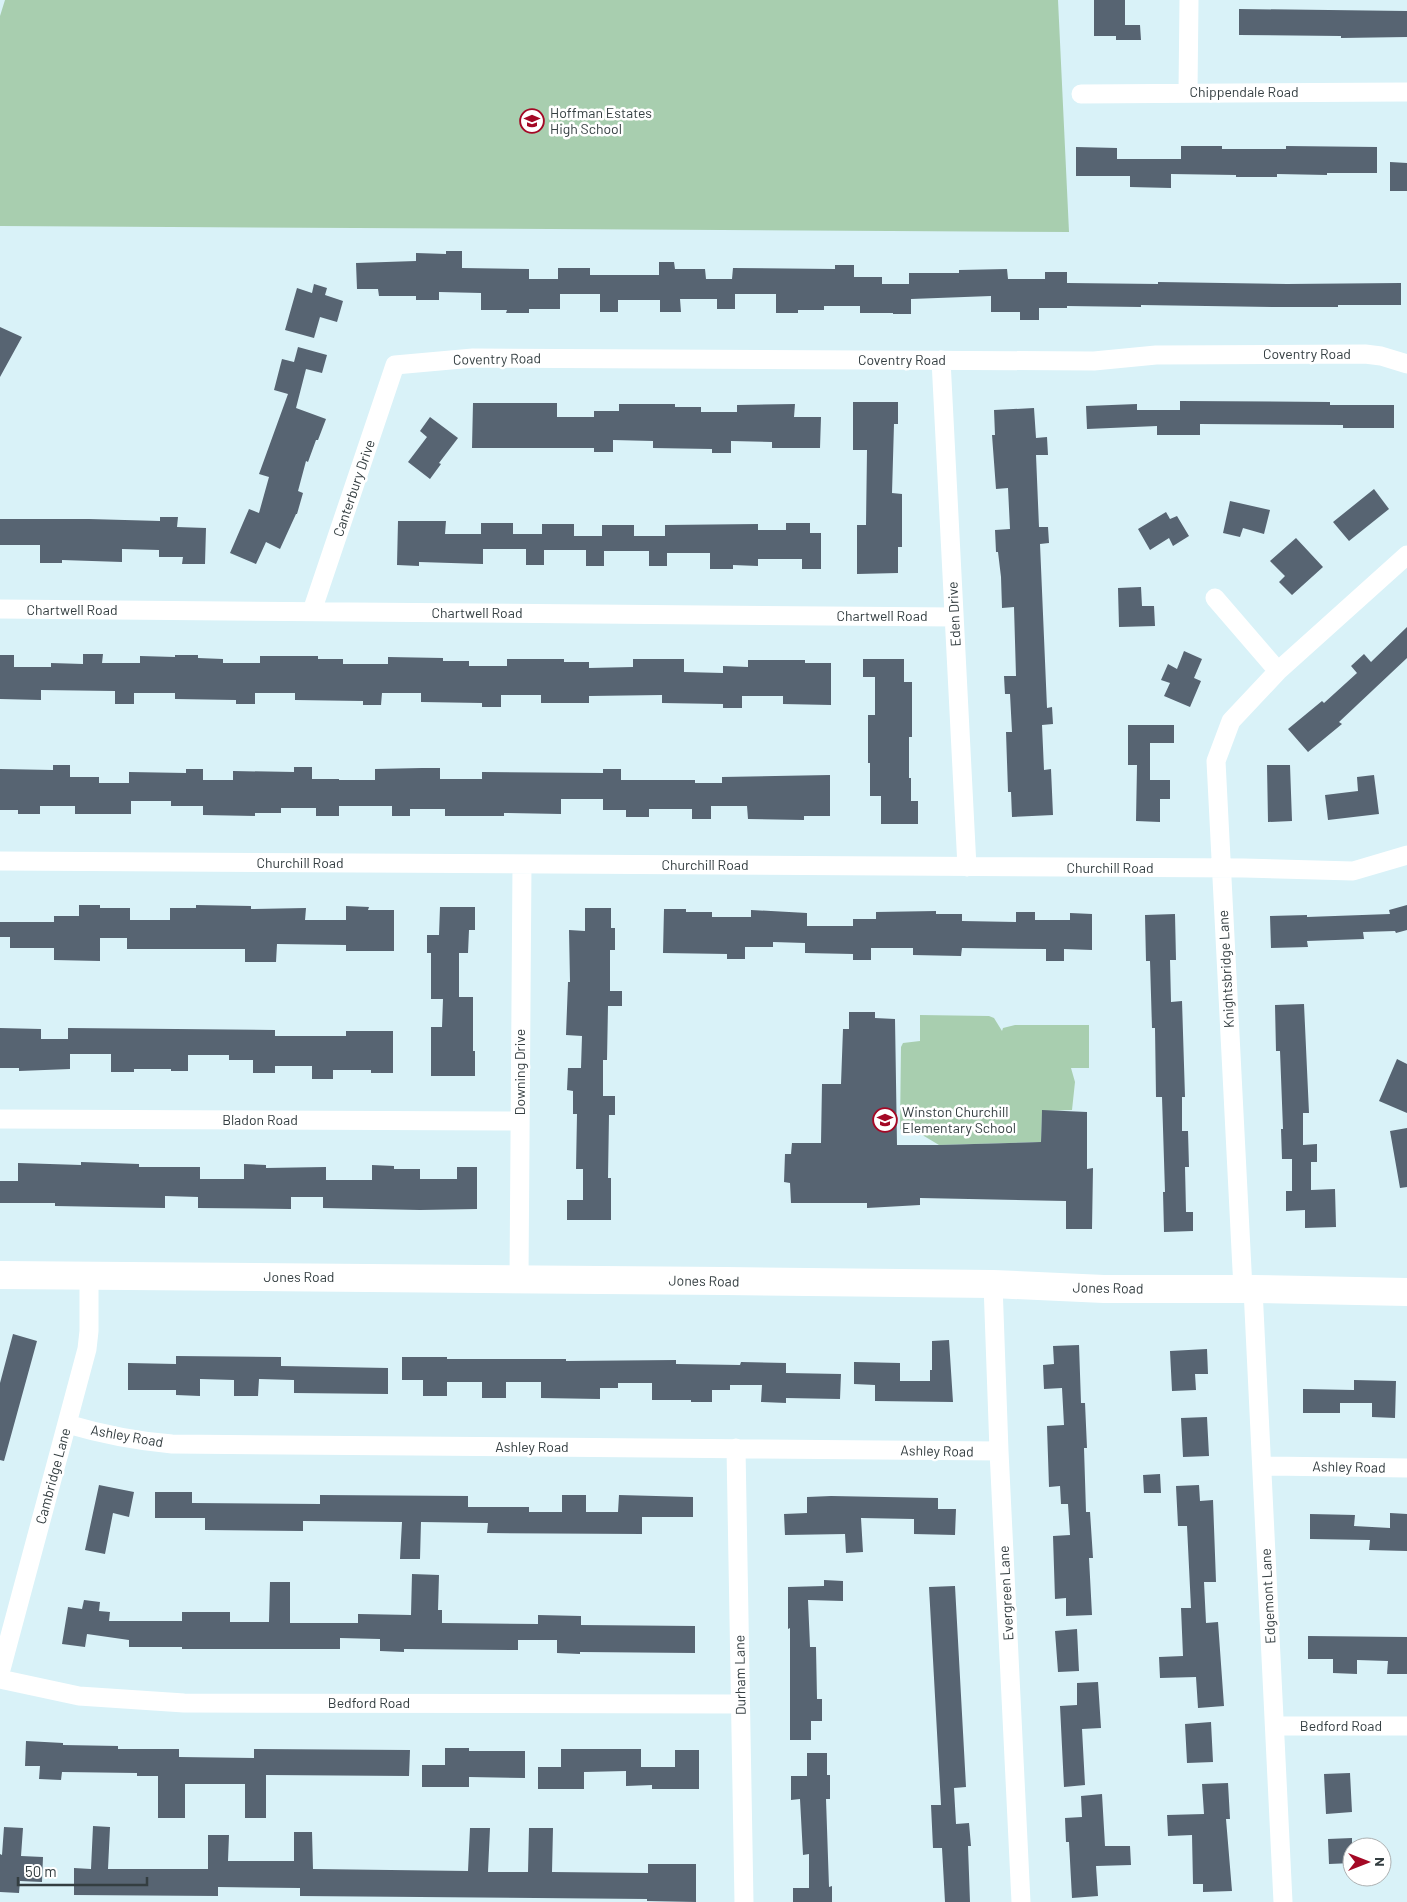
<svg xmlns="http://www.w3.org/2000/svg" width="1407" height="1902" font-family="Barlow,sans-serif">
  <style>
    .green { fill: #a8ceaf }
    .building { fill: #576472 }
    .lines { fill: none; stroke-linecap: round; stroke-linejoin: round }
    .street { stroke: #fff; stroke-width: 19 }
    .secondary { stroke: #fff; stroke-width: 28 }
    .labels { text-anchor: middle; stroke-width: 5; stroke-linejoin: round; paint-order: stroke }
    .street-label { font-size: 14px; fill: #343e41; stroke: #fff }
    .poi-label { font-size: 14px; fill: #343e41; stroke: #fff; text-anchor: start }
  </style>
  <rect width="100%" height="100%" fill="#d9f2f8"/>
  <path class="green" d="M5,0h1053l11,232 -1069,-6v-210z
    M920,1015l69,1 5,2 8,13 1,-3 12,-3h74v43h-18l4,14 -3,28 -30,1 -1,31 -102,3 -20,-12h-12l-7,-4 1,-82 2,-4 17,-2z"/>
  <path class="building" d="M1094,0h31v25h15l1,15h-25v-4h-22z
    M1239,9l168,2v26l-66,1v-2l-102,-1z
    M1181,146h41v3h64v-3l91,1v26h-50v2l-50,-1v3h-41v-2l-65,-1v14l-41,-1v-11h-54v-29l41,1v11h64z
    M1390,162l17,1v28h-17z
    M446,251h16v17l67,1v10h29v-11h32v7h69v-13h15l1,7h30l1,10h26l1,-11 102,1v-4h19v12h28v7h27v-11h50v-3l48,-1 1,10h37v-7h22v11l91,1v-2l129,2 114,-1v22h-63v2h-62l-135,-2v2l-74,-1v2h-28v12h-19v-8h-29v-16l-80,3v15h-18v-1h-33v-7h-36v4h-26v3h-22v-19h-41v15h-18v-10h-37l1,13h-21v-12h-42v12h-18v-18h-40v15h-31v4h-23l1,-3h-26v-17l-42,-1v8h-23v-4h-37l-1,-7h-21l-1,-26 60,-2v-8l30,1z
    M314,284l13,4 -2,7 18,6 -6,21 -17,-5 -6,21 -29,-8 12,-42 15,5z
    M0,327l22,10 -22,40z
    M298,347l29,8 -5,18 -16,-4 -10,39 30,11 -8,21h-2l-8,22 -2,-1 -8,30 5,2 -6,21h-1l-16,35 -14,-7 -10,22 -26,-11 19,-44 10,4 10,-36 -10,-3 29,-80 -14,-4 8,-31 12,3z
    M1180,401l150,1v3h64v23h-51v-3l-143,-1v11h-43v-9l-70,3 -1,-23 51,-2v6h43z
    M853,402h45v22h-4l-2,69 10,1v53h-4v26l-41,1v-49h9l1,-75h-14z
    M473,403h84v14h37v-6h25v-7h56v3h26v5h36v-7l58,-1 -1,13h27l-1,31h-48v-6l-41,-1v12h-19v-4l-59,-1v-7l-40,-1v12h-19v-4h-122z
    M1034,408l2,30 11,-1 1,18h-12l3,72h9l1,16 -9,1 7,164 5,-1 1,17 -11,1 2,45 7,-1 2,46 -41,2 -1,-25h-3l-2,-60h6l-2,-38h-5l-1,-18h12l-2,-69 -12,1 -1,-31 -3,-25h-2l-1,-22 15,-1 -2,-41 -12,1 -4,-54h3l-1,-25z
    M430,417l28,21 -19,25 2,1 -11,15 -22,-17 19,-25 -7,-6z
    M1374,489l15,20 -40,32 -16,-19z
    M1230,501l40,9 -6,24 -21,-6 -3,9 -17,-4z
    M1166,512l4,7 7,-3 12,20 -16,10 -4,-8 -19,12 -12,-21z
    M160,517h18l-1,10 29,1 -1,36h-23l1,-7h-24v-7l-37,-1v13l-60,-2v3h-22v-18h-40v-26h89l71,2z
    M398,521h48l-1,13h36v-11h32v11h29v-10h32v12h28v-11h32v11h31v-11l93,-1v6h28v-7h24v10h11v36h-19v-10h-44v7l-25,-1v4h-23v-16h-43v13h-18v-15h-45v15h-18v-16h-42v15h-18v-16h-43v15l-64,-2v4l-22,-1z
    M1296,538l27,29 -31,28 -13,-13 6,-6 -15,-15z
    M1141,587l1,19h12l1,20 -36,1 -1,-39z
    M1407,627v31l-68,64 3,2 -34,28 -20,-23 34,-28 2,2 33,-30 -6,-7 13,-12 7,8z
    M1184,651l18,8 -8,19 7,3 -11,26 -26,-11 6,-13 -9,-3 7,-16 9,5z
    M83,654h20l-1,9h38v-7l35,1v-2h23v3l25,1v4h37v-7h58v3h25v5h45v-7l55,1v3h26v5h38v-7h57v3h25v6l44,-1v-8h51v13l39,1v-7l25,1v-7h57v3h26v42l-48,-1v-8h-41v12h-19v-4l-61,-1v-8l-73,1v7h-48v-8h-40v12h-19v-4l-61,-1v-9h-39l-1,12h-18v-4l-68,-1v-7h-40v11h-19v-4l-61,-1v-6h-41v11h-19v-13l-74,-1v10l-41,-1v-44h14v12h37v-4l32,1z
    M863,659h41v23h8v55h-3v41h2v23h7v23h-37v-28h-11v-33h-2v-48h7v-38h-12z
    M1128,725h46v18h-24v37h20v19h-10v23l-24,-1 1,-56h-9z
    M53,765h17v12h29v6h30v-11l57,1v-4h17v11h30v-9l61,1v-5h18v12h27v1h36v-11l47,-1h18v11h42v-7l121,1v-4h18v11h74v3h27v-6l108,-2v41h-26v4l-56,-1 -1,-13h-36v13h-19v-10h-43v8h-23v-7h-23v-11h-42v15l-57,-1v3h-59v-7h-35v7h-18v-10h-53v10h-23v-8h-35v5h-26v3l-52,-1v-9h-32v-5h-40v13h-56v-8h-35v8h-22v-4h-18v-41l53,1z
    M1267,765h23l2,56 -24,1z
    M1374,775l5,39 -51,6 -3,-25 33,-4 -1,-14z
    M79,905h21v3h30v12h40v-12h26v-3l55,1v3l55,-1 -1,12h41v-14l23,1 -1,3h26v41h-48v-6l-69,-1 -1,18h-31v-13h-118v-11h-27v23l-46,-1v-12h-44v-11h-10v-15h54v-6h25z
    M1407,905v25l-11,3 -1,-2 -32,1 1,7 -57,2 1,6 -37,1 -1,-32 37,-1v2l83,-3 -1,-4z
    M440,907h35v23h-6l-1,23h-9v44h14v54h2v25h-44v-49h11l1,-28h-12v-46h-4v-18h12z
    M585,908h26v20h4v22h-5v41h12v15h-14l-1,54h-4v36h12v19h-6l-1,63h3v42h-44v-20h16v-31h-7l1,-55h-4v-23l-6,-1 1,-22h13l1,-32 -16,-1 2,-53h2l-1,-52 16,1z
    M664,909h22v3h26v5h39v-7l56,3v13h46v-7h23v-7l60,-1v3h26v7l54,1v-10h19v8h35v-7l22,1v36l-28,-1v12h-18v-12l-84,-1 -1,8 -48,-1v-7h-42v12h-18v-6l-48,-1v-10l-32,-1v5h-28v12h-18v-5l-64,-1z
    M1175,914l1,46h-6l1,42 11,-1 3,96h-3v34h6l1,36h-4l1,45h7v19l-29,1 -1,-40h2l-3,-95h-6l-1,-69h-3l-2,-67h-4l-1,-46z
    M1304,1004l5,109h-6v32l14,-1v18h-6v28l24,-1 1,38 -31,1v-18l-19,1v-20h6v-32h-10l-1,-30h2l-3,-78h-4l-1,-46z
    M849,1012h26v6l20,1 2,126h42l102,-3 1,-32 45,2v57l6,-1 -1,61h-26v-28l-146,-3v7l-53,3v-5h-76l-1,-20 -6,-1 1,-28h6l1,-11h29l1,-59h19l2,-55h6z
    M0,1028l41,1v10h27v-11l207,2v6h71v-5h47v42h-22v-3h-38v9h-21v-13h-37v7h-22v-13h-24v-5h-41v16h-17v-2h-37v3h-23v-18h-41v15l-51,2v-3h-19z
    M1397,1059l10,5v49l-28,-12z
    M1407,1128v59l-7,1 -10,-57z
    M81,1162l58,2v3h61v12h44v-15l22,1v3l60,-1v13h46v-15l22,1v3h26v10h37v-12h20v42l-57,1 -97,-2v-11h-32v12l-93,-1v-11l-33,-1v12l-110,-2v-3h-55v-22h18v-18l63,2z
    M13,1334l24,7 -33,120 -4,-1v-77z
    M949,1340l4,62 -78,-1v-16l-21,-1v-22l46,1v18h30v-11h2v-29z
    M1079,1345l2,58h4l2,45h-3l2,64h4l3,46h-4l3,57 -26,1v-18l-11,1 -2,-63 17,-1 -2,-31h-7l-1,-18 -11,1 -2,-61 17,-1 -2,-37 -18,1 -1,-24 11,-1 -1,-18z
    M1207,1349l1,25h-13l1,16 -24,1 -2,-40z
    M176,1356l105,1v9l107,2v26l-94,-1v-13l-35,-1 -1,17h-24v-16l-34,-1v17l-24,-1v-5h-48v-27l48,1z
    M402,1357h45v2h119v2l110,-1v4l64,1 1,-3 45,1v10l55,1 -1,25 -54,-1v5l-25,-1 1,-17h-32v5h-18v12h-21v-2h-39v-17h-34v5h-18v11l-59,-1v-16h-35v16h-24v-16h-35v14h-24v-16h-21z
    M1354,1380l42,1 -1,37 -23,-1v-14h-32v10h-37v-24l51,1z
    M1207,1417l2,39 -26,1 -2,-39z
    M1160,1474l1,19h-17l-1,-18z
    M99,1485l35,7 -5,25 -16,-4 -8,41 -20,-4z
    M1199,1485l1,16 13,-1 3,82h-12l2,41 12,-1 6,84 -26,2 -2,-31 -36,1 -1,-21 24,-1 -2,-48h10l-4,-82h-9l-2,-40z
    M155,1492h37v11l128,1v-9l148,1v11h61v5h33v-17h24v17h32l1,-17 74,2v20h-51v17l-155,-1 1,-10 -67,-1 -1,37h-20l2,-37 -99,-1v10l-98,-1v-12h-50z
    M831,1496l107,2v11h18l-1,26 -41,-1v-15l-53,-1 2,34 -17,1 -1,-19 -60,1 -1,-21 23,-1v-16z
    M1390,1513l17,1v37l-38,-1 1,-10 -60,-1v-25l45,1 -1,11 36,2z
    M412,1574l27,1 -1,35h4v13l96,1v-9l43,1v9l114,1v27l-115,-1v2l-23,-1v-13h-39v10l-114,-1v3l-24,-1v-12l-40,-1v11h-158v-2h-53v-7l-42,-6 -2,13 -23,-3 6,-37 14,2 2,-9 16,2 -1,9 11,1 -1,9h73v-9h48v10h39l1,-40h20v41h68v-9l53,1z
    M824,1580l19,1v20l-35,-1 2,47h6l1,52h5v22h-11v19h-21v-112l-2,1v-42l36,-1z
    M955,1586l11,201 -12,1 2,36 13,-1 2,23h-3l2,56h-25l-3,-54h-9l-2,-43h10l-12,-218z
    M1077,1629l2,42 -21,1 -3,-41z
    M1308,1636l99,1v37h-20l1,-13 -31,-1v14l-24,-1v-14h-25z
    M1098,1682l3,46 -19,1 3,56 -21,2 -4,-81 17,-1v-22z
    M1211,1722l2,40 -26,1 -2,-39z
    M26,1741l37,2v2l55,1v3h61v8l75,1v-9l156,1 -1,26 -143,-1v43h-21v-34h-60v34h-27v-42h-21v-3l-75,-1 -1,8 -22,-1 1,-13h-15z
    M445,1748h24v3h56v27l-56,-1v10h-47v-22h23z
    M561,1749h80v18h34v-17h24v39h-47v-4l-26,1v-15l-42,1v17h-46v-22h23z
    M807,1753h20v22h3v24h-4l3,88 3,-1v16h-39v-14h16v-34l-6,1 -3,-56 -9,1v-24h16z
    M1350,1773l2,39 -26,2 -2,-40z
    M1228,1783l2,36h-4l6,72 -29,1v-8h-10l-1,-49 -24,1 -1,-21 37,-1 -2,-30z
    M1102,1794l3,52h25l1,19 -35,1 2,30 -26,2 -3,-56h-3l-1,-24 17,-1 -1,-21z
    M93,1826l17,1 -2,42h100v-34h21l-1,26h66v-29h18l1,37 155,2 2,-43h20l-2,44h40l1,-44h24l-1,44 96,1v-9h48v38l-49,-1v-2l-347,-3v-8l-82,-1v9l-144,-1v-27l17,1z
    M4,1827l19,1 -2,28 22,1 -1,25 -22,-1 -1,12 -19,-1v-38l2,1z
    M1352,1838v25l-23,1 -1,-25z"/>
  <g class="lines">
    <path class="street" d="M1188,92l1,-92
      M1081,94l326,-2
      M941,360l26,507
      M1215,598l63,73
      M0,609l954,8
      M312,611l83,-246 78,-7 621,3 62,-6 209,-1 16,2 26,8
      M0,861l1244,7 109,3 54,-16
      M0,1119l519,2
      M519,1279l3,-415
      M993,1284l6,167 22,451
      M67,1424c34,10 68,17 105,20l827,7
      M736,1448l8,454
      M1262,1466l145,2
      M0,1673l87,-324 2,-18v-55
      M0,1679l79,17 105,7 556,1
      M1275,1726h132
      M1283,1902l-30,-613h-10l-27,-528 15,-40 47,-50 129,-116"/>
    <path class="secondary" d="M0,1275l725,6 268,3 111,5h139
      M1253,1289l154,3"/>
  </g>
  <defs>
    <g id="school-ring" transform="scale(1.25)"><circle r="9.5" fill="#fff" stroke="#a40825" stroke-width="1.5"/><path d="M0-5L7-2L0 1L-7-2ZM-4 1L0 2.5L4 1V4Q0 6-4 4Z" fill="#a40825"/></g>
  </defs>
  <g fill-rule="evenodd">
    <use href="#school-ring" x="532" y="121"/>
    <use href="#school-ring" x="885" y="1120"/>
  </g>
  <g class="labels">
    <g class="street-label">
      <text x="1244" y="97">Chippendale Road</text>
      <text x="1307" y="359">Coventry Road</text>
      <text transform="translate(497 359) rotate(-1)" y="5">Coventry Road</text>
      <text x="902" y="365">Coventry Road</text>
      <text transform="translate(354 488) rotate(-71)" y="5">Canterbury Drive</text>
      <text x="72" y="615">Chartwell Road</text>
      <text x="477" y="618">Chartwell Road</text>
      <text transform="translate(954 614) rotate(-93)" y="5">Eden Drive</text>
      <text x="882" y="621">Chartwell Road</text>
      <text x="300" y="868">Churchill Road</text>
      <text x="705" y="870">Churchill Road</text>
      <text x="1110" y="873">Churchill Road</text>
      <text transform="translate(1226 969) rotate(-93)" y="5">Knightsbridge Lane</text>
      <text transform="translate(520 1072) rotate(-90)" y="5">Downing Drive</text>
      <text x="260" y="1125">Bladon Road</text>
      <text x="299" y="1282">Jones Road</text>
      <text transform="translate(704 1281) rotate(1)" y="5">Jones Road</text>
      <text transform="translate(1108 1288) rotate(1)" y="5">Jones Road</text>
      <text transform="translate(127 1436) rotate(10)" y="5">Ashley Road</text>
      <text x="532" y="1452">Ashley Road</text>
      <text transform="translate(937 1451) rotate(1)" y="5">Ashley Road</text>
      <text transform="translate(1349 1467) rotate(1)" y="5">Ashley Road</text>
      <text transform="translate(53 1476) rotate(-75)" y="5">Cambridge Lane</text>
      <text transform="translate(1006 1593) rotate(-93)" y="5">Evergreen Lane</text>
      <text transform="translate(1268 1596) rotate(-93)" y="5">Edgemont Lane</text>
      <text transform="translate(740 1675) rotate(-91)" y="5">Durham Lane</text>
      <text x="369" y="1708">Bedford Road</text>
      <text x="1341" y="1731">Bedford Road</text>
    </g>
    <g class="poi-label">
      <text x="550" y="118">Hoffman Estates<tspan x="550" dy="16">High School</tspan></text>
      <text x="902" y="1117">Winston Churchill<tspan x="902" dy="16">Elementary School</tspan></text>
    </g>
  </g>
  <g transform="translate(1367 1862) rotate(90)"><circle r="24" fill="#ffffff" stroke="#aeb2b3"/>
  <path d="M0-4L9 19L0 12L-9 19Z" fill="#a40825"/>
  <text y="-8" font-size="14" font-weight="bold" text-anchor="middle" fill="#343e41">N</text>
  </g>
  <path d="M18 1877v8h129v-8" fill="none" stroke="#343e41" stroke-width="2.5"/>
  <text x="25" y="1877" font-size="15" fill="#343e41" stroke="#ffffff" stroke-width="4" paint-order="stroke">50 m</text>
</svg>
